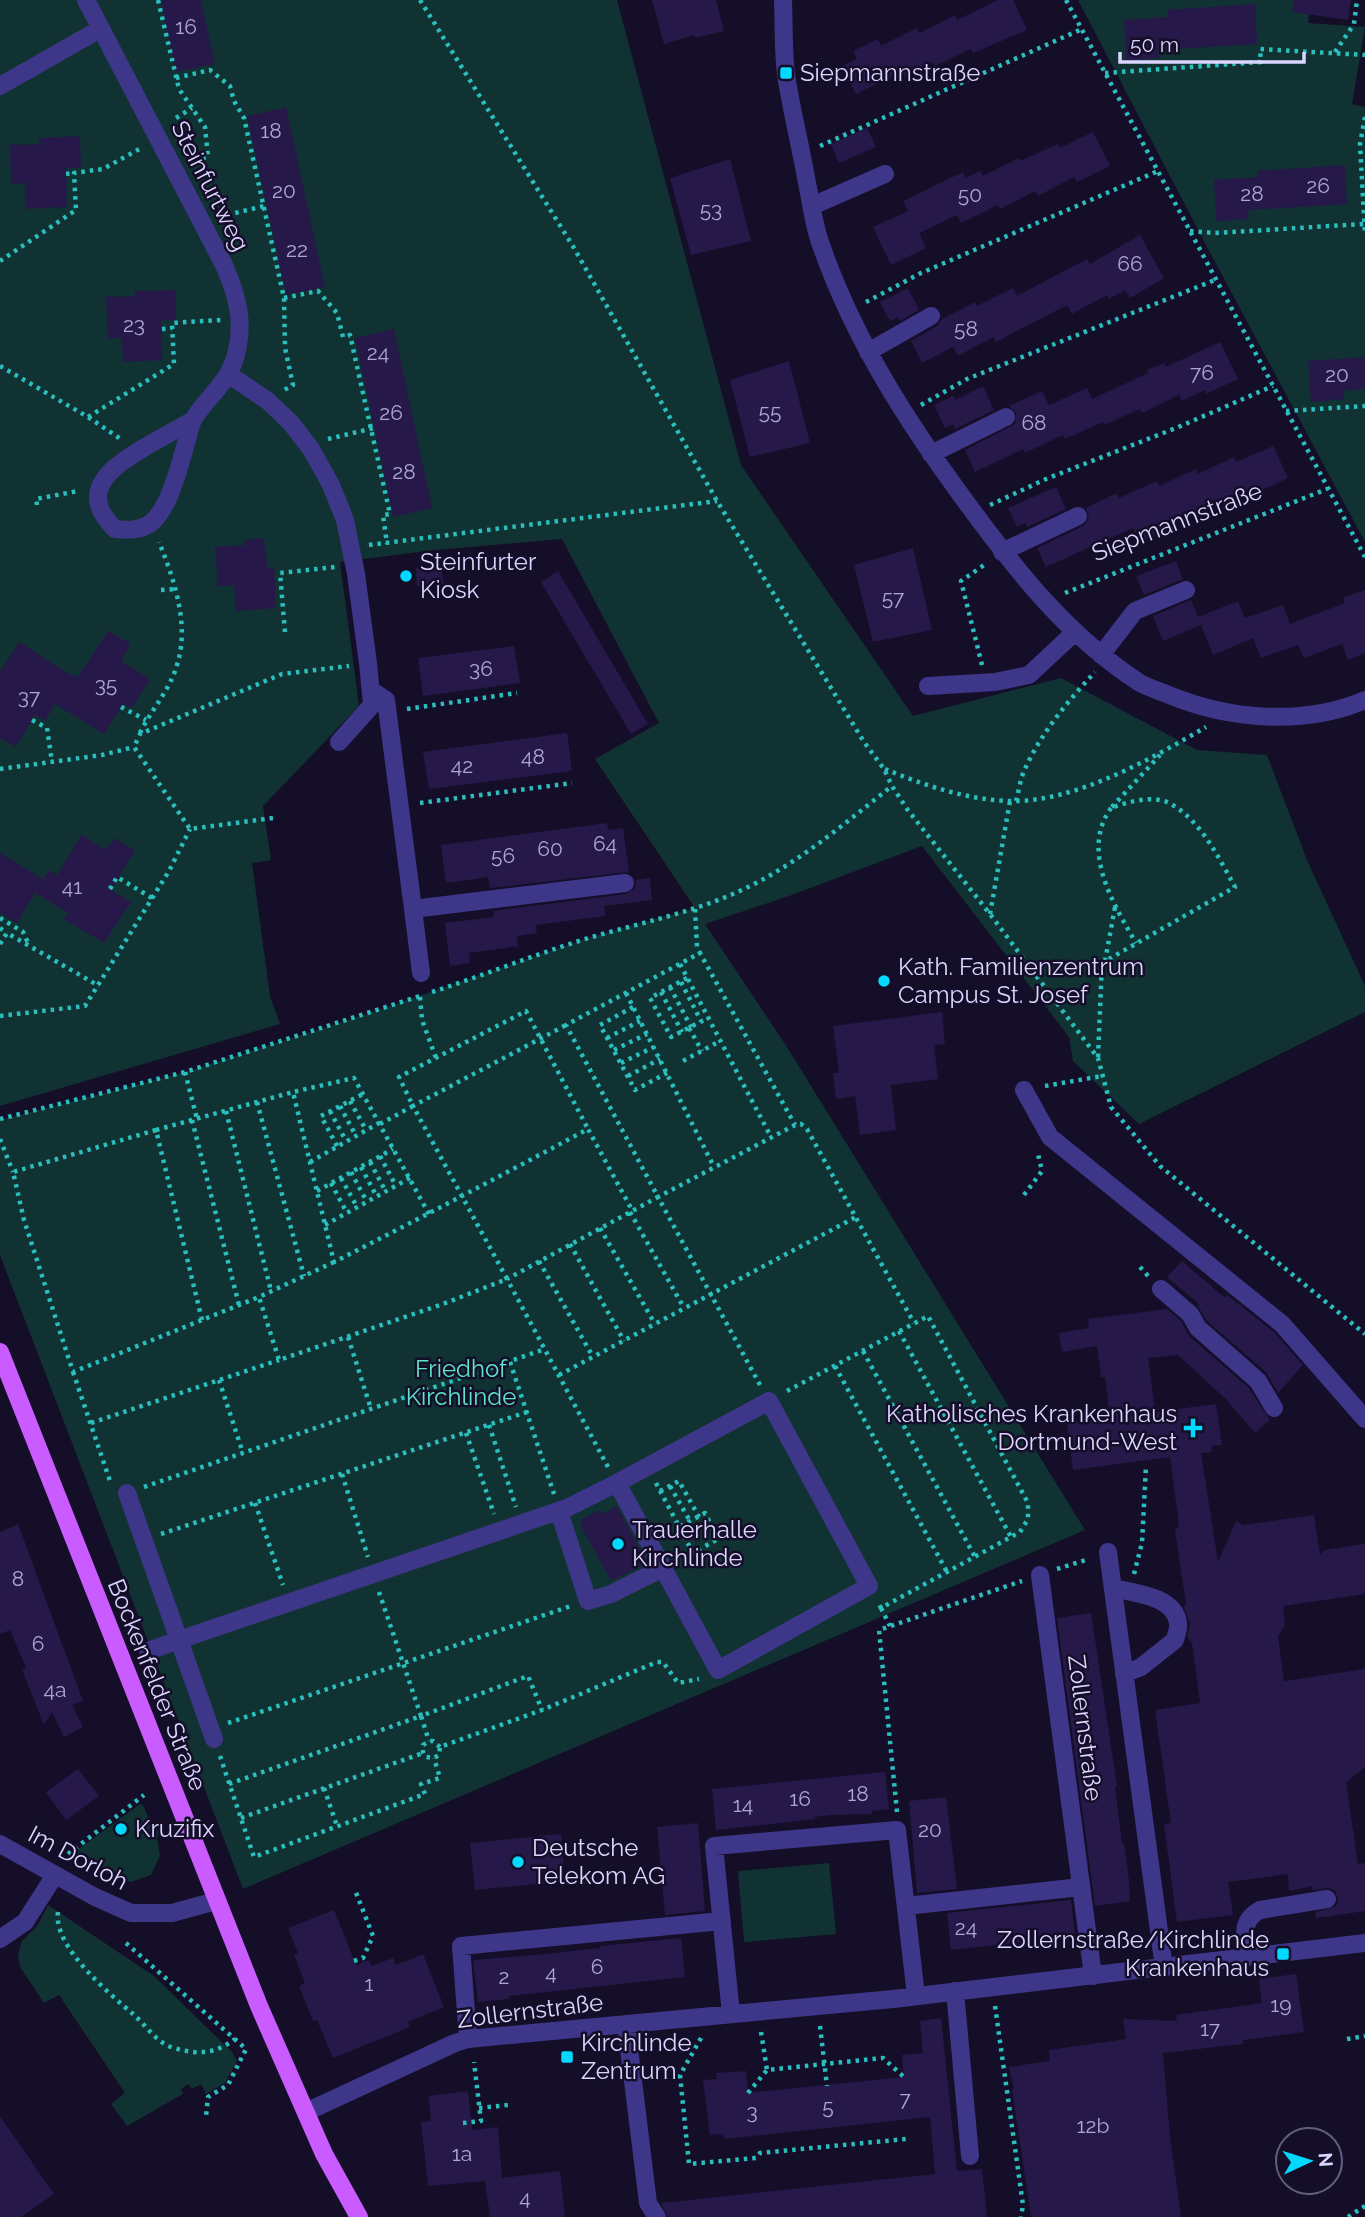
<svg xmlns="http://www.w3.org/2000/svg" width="1365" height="2217" font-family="Raleway,sans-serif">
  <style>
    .green { fill: #113232 }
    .building { fill: #26194a }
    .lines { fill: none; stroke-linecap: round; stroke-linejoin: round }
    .path { stroke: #2abebd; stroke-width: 4.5; stroke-dasharray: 3.5 5; stroke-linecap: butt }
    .minor { stroke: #3e3789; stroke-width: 18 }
    .major { stroke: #ca5cff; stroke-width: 18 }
    .poi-dot { fill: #01d9ff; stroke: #140e28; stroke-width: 2.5 }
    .labels { text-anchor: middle; stroke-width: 5; stroke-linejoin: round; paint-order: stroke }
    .number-label { font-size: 21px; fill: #aea6d2 }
    .poi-label { font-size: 24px; fill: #dcd5ff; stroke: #140e28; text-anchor: start }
    .street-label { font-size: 24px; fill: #dcd5ff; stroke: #140e28 }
    .park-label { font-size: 24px; fill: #5be5ca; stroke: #140e28 }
  </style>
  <rect width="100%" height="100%" fill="#140e28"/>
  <path class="green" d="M0,0h617l124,465 172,251 148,-38 136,72 70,5 40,105 58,126v26l-226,112 -66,-63 -4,-24 -147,-191 -133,50 -84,28 82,123 298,483 -842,359 -243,-634v-135l185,-48 176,-56 230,-79 104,-29 -100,-149 64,-36 -97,-184 -136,12 -86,11 19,144 -96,100 8,54 -19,3 18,133 10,28 -280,82z
    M1078,0h233l-3,23 57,4 -13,77 13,3v435l-159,-297z
    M140,1804l3,1 7,17 5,1 4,11 -2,4 3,17 -9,20 -20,7 -14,-3 -38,-22 -3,-6z
    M829,1863l7,71 -92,8 -6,-71z
    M48,1905l106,71 78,76 5,9 -12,22 -19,11 -5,-10 -9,5 -4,-5 -7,5 2,5 -56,32 -16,-22 14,-11 -66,-98 -15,8 -24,-36 -2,-13 4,-13 16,-16z"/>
  <path class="building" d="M160,0h41l14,64 -39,8z
    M652,0h64l8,31 -29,7 -1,-3 -30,9z
    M998,0h15l14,30 -54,23 -2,-4 -36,17 -2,-4 -36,17 -2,-4 -39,19 -14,-28 15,-7 -4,-8 25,-12 3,7 36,-18 2,5 36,-18 2,5z
    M1293,0h58l-3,20 -55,-8z
    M1255,4l2,40 -99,6 1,8 -33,3 -2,-41 44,-3 -1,-7z
    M286,107l39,180 -39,8 -39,-179z
    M867,128l9,19 -37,16 -8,-19z
    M1093,132l17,34 -33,16 -3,-5 -36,19 -3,-5 -35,18 -2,-4 -37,18 -4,-8 -38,18 7,15 -35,17 -18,-38 35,-16 -5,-10 60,-29 3,6 14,-7 3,5 36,-18 1,3 38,-17 2,4z
    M80,136l1,32h-15l1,39 -41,2 -1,-26 -14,1 -1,-39 29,-1v-6z
    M730,159l21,82 -60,14 -21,-77z
    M1345,165l2,39 -99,6 1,9 -33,2 -2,-41 44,-3 -1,-6z
    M1140,235l24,43 -34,20 -5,-8 -16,9 -2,-4 -35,19 -5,-9 -71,37 -3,-5 -35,19 -5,-9 -31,16 -11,-22 26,-15 4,-6 34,-18 2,4 36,-18 4,8 70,-37 3,5z
    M908,288l11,22 -19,11 -2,-4 -8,4 -10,-19z
    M176,290v30h-15l1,40 -39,2 -1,-24h-14l-2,-41 29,-1v-5z
    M394,329l38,179 -39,9 -38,-179z
    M1220,342l18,37 -32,15 -1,-4 -23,11 -3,-6 -37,18 -2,-4 -36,16 -1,-3 -38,17 -2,-4 -38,18 -2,-4 -48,23 -10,-22 50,-26 1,-11 -7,-7 33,-15 7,14 38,-17 5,11 56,-26 -1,-3 17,-7 2,4z
    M1365,357v32l-22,2 1,8 -33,3 -3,-41z
    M789,361l21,82 -60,14 -20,-77z
    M983,386l11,24 -39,19 -2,-5 -8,4 -11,-23 19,-9 2,4z
    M1273,446l15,32 -36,17 -2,-4 -37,17 -1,-5 -50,23 2,5 -24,11 -7,-14 -87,39 -9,-19 46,-22 6,-8 -3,-10 31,-15 2,5 38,-17 2,5 37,-17 2,5 36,-17 2,5z
    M1056,487l10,22 -39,18 -2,-4 -8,4 -9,-19z
    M263,538l5,30 6,-1 2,41 -40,3 -2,-26 -16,2 -3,-40 30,-2v-5z
    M913,548l19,82 -59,12 -19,-77z
    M1176,561l7,18 -39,16 -8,-19z
    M440,564l4,20 -27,2 -1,-18z
    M558,571l90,153 -17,10 -90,-152z
    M1365,590v63l-17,7 -6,-16 -38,14 -6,-13 -37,13 -8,-20 -40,17 -12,-30 -38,16 -10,-25 38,-16 7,17 40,-16 7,17 38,-13 7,19 55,-21 -2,-5z
    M108,631l23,13 -10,17 29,18 -18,29 -9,-4 -19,30 -49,-30 -10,17 -10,-6 -19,32 -16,-9v-66l19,-30 53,34 1,-2 5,3z
    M514,646l6,37 -97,13 -5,-38z
    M567,733l5,38 -143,18 -6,-37z
    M607,823l1,7 15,-2 6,44 -139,16 -2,-11 -42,6 -5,-38z
    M81,835l25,15 8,-12 21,12 -24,40 20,12 -27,41 -40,-24 4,-6 -33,-20 7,-12 -25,42 -17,-10v-60l43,26 6,-9 8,5z
    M650,878l2,22 -48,6 1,10 -69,9 1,8 -20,3 1,10 -49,7 1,10 -20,3 -5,-43 49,-6 -1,-6 133,-17 9,-6 1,-8z
    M942,1012l3,32 -11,1 4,34 -47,6 5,45 -36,5 -5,-39 -19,3 -3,-26h6l-6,-47z
    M1182,1261l43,37 2,-3 47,37 29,33 -25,28 -12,-21 -59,-51 -10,-16h3l-33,-28z
    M1167,1309l14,12 9,16 59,51 21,32 -15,13 -27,-31h1l-51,-47 -30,3 7,54 61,-8 6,41 -11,1 1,6 -11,1 17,109 18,-41 7,4 71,-10 6,41 4,-6 41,-6v50l-82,12 2,19 -7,11 6,45 81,-12v98l-19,15 12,82 7,-1v48l-49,7 -1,-6 20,-5 3,-5 -2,-10 -6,-4 -17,2 -1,-4 -23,5 -1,-17 -60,8 5,33 -56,7 -13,-98 7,-1 -16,-113 45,-7 -8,-60 -5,-6 3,-13 -6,-17 2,-3 -11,-73 4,-6 -9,-68 -97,13 -6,-47 43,-5 -5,-41h-4l-4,-31 -35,6 -3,-19 30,-5 -1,-9z
    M617,1506l30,57 -36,18 -30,-55 2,-1 -3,-5 19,-10 3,4z
    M18,1524l65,177 -11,4 11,22 -19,10 -12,-25 -8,13 -22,-55 4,-2 -16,-38 -10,4v-102z
    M1091,1613l26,173 -2,1 7,56h2l5,37 1,21 -35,5 -38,-288z
    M78,1769l21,27 -33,24 -20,-28z
    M885,1772l4,37 -17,2v3l-41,1 -16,2v2l-99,11 -4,-41z
    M946,1797l11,92 -40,4 -8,-92z
    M698,1823l7,88 -40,4 -8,-88z
    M561,1834l4,47 -90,9 -5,-47z
    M1071,1900l4,36 -124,14 -4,-37z
    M334,1910l22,55 13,-5 2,6 22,-8 3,7 27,-11 21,53 -36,15 2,5 -77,31 -16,-38 -4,1 -14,-35 6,-3 -11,-28 4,-2 -10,-25z
    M681,1938l4,39 -176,19v3l-31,3 -5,-42 72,-6 55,-6v-2z
    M1296,1974l8,58 -61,8v4l-80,9 7,84 11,80h-150l-19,-128h2l-5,-22 41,-6 -1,-11 77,-11 -3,-20 54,2 -1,-6 86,-12 -3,-24z
    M941,2018l16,153 25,-2 5,48h-319l-7,-14 274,-29 -5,-57 -206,22 -1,-5 -13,1 -7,-55 14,-1 -1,-6 30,-2 2,22 156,-16 -2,-22 21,-2 -3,-32z
    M468,2091l4,39 26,-3 4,51 58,-7 5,46h-75l-5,-36 -57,5 -7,-64 10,-1 -2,-25z
    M0,2116l54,78 -33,23h-21z"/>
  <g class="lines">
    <path class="path" d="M158,0l21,89 26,38 3,30 -10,2
      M420,0l154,248 143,253 147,241 20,27 8,17 15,23 83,105 108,144 13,49 49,59 205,168
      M1066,0l299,557
      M1335,52l19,-28 3,-24
      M1105,73l156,-11 -1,-13 105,6
      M176,78l34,-8 20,16 4,15 10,17 40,180 1,50 8,37 -9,5
      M1365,117l-5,27 5,90
      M176,118l16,-10
      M820,146l262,-117
      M66,174l8,-1
      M227,215l37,-9
      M1190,231l25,2 149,-9
      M0,261l76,-51 -2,-37 29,-4 40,-22
      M284,298l34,-7 19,22 6,24 7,-2 40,179 -7,1 4,29
      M866,302l55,-29 237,-102
      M162,329l10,-1
      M0,366l88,51 34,23
      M921,405l46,-26 248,-99
      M1286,411l79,-5
      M88,417l86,-53 -2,-41 49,-3
      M328,439l46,-11
      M37,505l-1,-6 42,-8
      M990,505l56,-26 130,-51 97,-42
      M369,545l348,-44
      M161,590l15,-1
      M1065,593l262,-104
      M285,632l-5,-59 55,-6
      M982,665l-21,-84 26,-18
      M121,707l25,13
      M407,709l110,-16
      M32,720l15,8 5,34
      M140,733c11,-23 30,-43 37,-68 13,-40 -3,-86 -18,-123
      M0,769l102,-14 32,-8
      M885,769c38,16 83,31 124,32 65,2 142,-42 197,-74
      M1016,801c3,-10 4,-22 9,-32 16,-36 43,-68 70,-97
      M420,803l152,-20
      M1111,808c-31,43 3,97 25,135
      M273,818l-83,11 -56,-82 6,-13 142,-60 67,-8
      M110,889l7,-12 35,21
      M695,909l2,38 3,6
      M990,914l20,-113
      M0,918l23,14 6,13
      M0,928l7,5
      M0,944l7,-11 92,53
      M1105,961l10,-54
      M680,964l91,173
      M687,978l-37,20 21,39 37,-19
      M681,982l20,39
      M670,987l21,40
      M432,992c53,-17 106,-39 160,-55 52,-15 103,-25 152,-48 55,-26 101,-66 148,-103
      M661,992l21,40
      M626,993l88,174
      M420,997l2,23 14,38
      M633,1007l-33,18 35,65 32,-17
      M0,1016l85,-10 84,-135 21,-42
      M689,1028l13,23
      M607,1038l33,-17
      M614,1050l33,-16
      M1098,1057l4,-94 133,-76c-16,-29 -34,-66 -64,-83 -18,-10 -43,-2 -60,4l49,-53
      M683,1061l37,-20
      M621,1063l33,-16
      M185,1072l12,47
      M628,1076l32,-17
      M1045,1086l57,-10
      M350,1101l16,29
      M257,1102l47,174
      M340,1106l16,30
      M226,1111l45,180
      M330,1111l16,30
      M0,1119l185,-47 238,-77
      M192,1120l47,185
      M380,1124l33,-18 -14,-29 127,-66 62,118
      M156,1130l137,-38
      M0,1139l13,33
      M337,1146l-16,-30 42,-22
      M380,1156l16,30
      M310,1162l69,-39
      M370,1162l16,30
      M361,1167l16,30
      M351,1172l16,30
      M341,1178l16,29
      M331,1183l16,30
      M317,1191l76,-42
      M1024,1195l18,-24 -4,-17
      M630,1212l54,96
      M429,1214l-75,-136 -61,14 41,170c85,-43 170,-88 254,-133l44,81
      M325,1225l85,-47
      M600,1228l55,96
      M570,1244l54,97
      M539,1261l54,96
      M334,1262l-75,35 20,63 164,-56 64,-25 -94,-173 153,-81
      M1140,1267l9,10
      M202,1320l-46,-190 -143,42 11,48 49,152 186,-75
      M899,1331l112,206
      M348,1337l23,72
      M863,1351l112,206
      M510,1362l44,132
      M835,1366l112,206
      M73,1372l37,109
      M559,1375l297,-158
      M219,1380l24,73
      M760,1385l-102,-188 137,-72 6,-1 6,5 107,194
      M787,1391l141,-75 100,187v16l-8,13 -139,76 -3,-6
      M91,1423l188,-63
      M489,1425l27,82
      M466,1433l28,81
      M608,1467l-101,-188 151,-82 -92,-172 134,-72 95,172
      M342,1474l26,83
      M656,1483l37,70 25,-14 -13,-26 -26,14
      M670,1486l20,35
      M144,1487l401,-138
      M660,1491l19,-10 20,36
      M255,1503l28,82
      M161,1534l366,-122
      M1057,1569l32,-10
      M1134,1574l8,-31 4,-77
      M379,1592l42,124 107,-40 14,34
      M881,1608l9,18
      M228,1723l343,-117
      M440,1747l-7,-6h-4l-6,4v8l3,4 8,1 5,-3 1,-8 102,-37 115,-48h6l15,21 21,-4
      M220,1756l34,101 171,-63 -4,-10 19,-6 -6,-20
      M229,1784l192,-68 8,25
      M324,1788l13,38
      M897,1812l-18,-182 143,-49
      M241,1818l182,-65
      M68,1854l76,-59
      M58,1912c-5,35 51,81 75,102 13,11 23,29 41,34 24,7 41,6 61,-9
      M126,1943l120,106 -18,36 -20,12 -2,19
      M354,1961l9,-3 10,-22 -18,-46
      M995,2006l28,199 -2,12
      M820,2026l7,60
      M761,2032l6,38 116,-12 21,19
      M701,2038l-21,37 9,89 67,-6 4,-5 146,-14
      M1347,2039l18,-3
      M748,2093l19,-23
      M479,2108l29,-3
      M463,2123l18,-2 -7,-59
      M1348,2217l17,-11"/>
    <path class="minor" d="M86,0l138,265c14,32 21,58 11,93 -7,25 -29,40 -42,62 -3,6 -4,14 -6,20 -7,23 -17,68 -36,83 -11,8 -24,7 -36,6 -39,-38 -3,-62 30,-82 16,-9 32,-18 48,-27
      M783,0c1,24 0,50 3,74 5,35 14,69 20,104 5,22 7,46 15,67 33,95 88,180 148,261 49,67 100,131 171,177 9,5 20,8 29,12 61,25 135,31 196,5
      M0,86l100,-57
      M812,206l73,-32
      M868,352l63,-36
      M228,374l40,27 23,22 20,26 20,36 14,35 11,54 12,89 4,42 -33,37
      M931,454l75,-37
      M1002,552l76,-36
      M1101,655l34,-44 51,-21
      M928,686l67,-4 34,-7 46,-43
      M371,690l15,10 27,209 212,-26
      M413,909l8,64
      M1024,1090l26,47 232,187 83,95
      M1161,1289l29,25 8,14 60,53 16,27
      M769,1401l100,185 -151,84 -101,-187z
      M127,1493l52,147 388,-132 50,-25
      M559,1511l29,90 23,-7 52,-26
      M1108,1552l56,416
      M1040,1575l53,401
      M1113,1588c21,5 62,8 65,35 1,5 -2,12 -3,17l-34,27 -17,7
      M148,1651l31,-11 35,99
      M0,1844l95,53 36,16h41l44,-12
      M906,1906l175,-19
      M0,1939l25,-17 30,-47
      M1246,1958c-1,-19 -6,-38 14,-48l67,-11
      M955,1991l15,165
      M731,2014l-17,-168 183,-16 19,166
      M626,2024l22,179 9,14
      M468,2039l-7,-93 261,-25
      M306,2112l149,-69 13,-4 425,-40 472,-56"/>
    <path class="major" d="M0,1352l259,654 65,148 35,63"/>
  </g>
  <g class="poi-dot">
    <rect x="779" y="66" width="14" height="14" rx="3.5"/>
    <circle cx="406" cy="576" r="7"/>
    <circle cx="884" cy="981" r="7"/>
    <path d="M1189.5 1417.5h7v7h7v7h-7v7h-7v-7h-7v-7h7z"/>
    <circle cx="618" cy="1544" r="7"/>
    <circle cx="121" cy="1829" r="7"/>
    <circle cx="518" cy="1862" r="7"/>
    <rect x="1276" y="1947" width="14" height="14" rx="3.5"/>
    <rect x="560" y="2050" width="14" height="14" rx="3.5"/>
  </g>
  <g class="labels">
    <g class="number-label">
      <text x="186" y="34">16</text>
      <text x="271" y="138">18</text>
      <text x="1318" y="193">26</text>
      <text x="284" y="198">20</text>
      <text x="1252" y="201">28</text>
      <text x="970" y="202">50</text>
      <text x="711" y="217">53</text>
      <text x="297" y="257">22</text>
      <text x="1130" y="271">66</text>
      <text x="134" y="332">23</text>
      <text x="966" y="336">58</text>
      <text x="378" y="360">24</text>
      <text x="1202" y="380">76</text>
      <text x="1337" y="382">20</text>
      <text x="770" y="419">55</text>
      <text x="391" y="420">26</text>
      <text x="1034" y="430">68</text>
      <text x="404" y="479">28</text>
      <text x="893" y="605">57</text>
      <text x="481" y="676">36</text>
      <text x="106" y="692">35</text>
      <text x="29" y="704">37</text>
      <text x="533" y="764">48</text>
      <text x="462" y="773">42</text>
      <text x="605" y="851">64</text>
      <text x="550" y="856">60</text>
      <text x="503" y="863">56</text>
      <text x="72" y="894">41</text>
      <text x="18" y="1586">8</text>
      <text x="38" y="1651">6</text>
      <text x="55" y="1697">4a</text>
      <text x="858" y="1801">18</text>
      <text x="800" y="1806">16</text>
      <text x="743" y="1812">14</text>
      <text x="930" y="1837">20</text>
      <text x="966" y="1935">24</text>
      <text x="597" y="1974">6</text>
      <text x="551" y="1980">4</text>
      <text x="504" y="1984">2</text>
      <text x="369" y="1991">1</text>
      <text x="1281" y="2012">19</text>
      <text x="1210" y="2036">17</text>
      <text x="905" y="2106">7</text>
      <text x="828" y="2114">5</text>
      <text x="752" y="2119">3</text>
      <text x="1093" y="2133">12b</text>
      <text x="462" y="2161">1a</text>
      <text x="525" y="2205">4</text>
    </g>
    <g class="poi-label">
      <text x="800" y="81">Siepmannstraße</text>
      <text x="420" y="570">Steinfurter<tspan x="420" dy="28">Kiosk</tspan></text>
      <text x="898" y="975">Kath. Familienzentrum<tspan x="898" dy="28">Campus St. Josef</tspan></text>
      <text x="1177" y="1422" text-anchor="end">Katholisches Krankenhaus<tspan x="1177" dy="28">Dortmund-West</tspan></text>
      <text x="632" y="1538">Trauerhalle<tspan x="632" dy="28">Kirchlinde</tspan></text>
      <text x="135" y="1837">Kruzifix</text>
      <text x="532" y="1856">Deutsche<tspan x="532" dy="28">Telekom AG</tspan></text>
      <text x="1269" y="1948" text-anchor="end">Zollernstraße/Kirchlinde<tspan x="1269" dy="28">Krankenhaus</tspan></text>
      <text x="581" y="2051">Kirchlinde<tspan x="581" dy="28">Zentrum</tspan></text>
    </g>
    <g class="street-label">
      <text transform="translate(210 186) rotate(63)" y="8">Steinfurtweg</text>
      <text transform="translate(1177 522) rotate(-21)" y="8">Siepmannstraße</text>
      <text transform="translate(157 1685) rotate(68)" y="8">Bockenfelder Straße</text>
      <text transform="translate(1085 1728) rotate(83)" y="8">Zollernstraße</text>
      <text transform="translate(78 1858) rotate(28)" y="8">Im Dorloh</text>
      <text transform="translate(530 2011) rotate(-7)" y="8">Zollernstraße</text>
    </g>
    <g class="park-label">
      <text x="461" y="1377">Friedhof<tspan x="461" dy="28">Kirchlinde</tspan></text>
    </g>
  </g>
  <g transform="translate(1309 2161) rotate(86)"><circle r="33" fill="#140e28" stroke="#645e7e" stroke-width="2"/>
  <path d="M0-5L12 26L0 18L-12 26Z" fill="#01d9ff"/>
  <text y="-10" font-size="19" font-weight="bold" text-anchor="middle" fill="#dcd5ff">N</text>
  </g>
  <path d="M1120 52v10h184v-10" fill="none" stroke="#dcd5ff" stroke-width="3.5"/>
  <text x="1130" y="52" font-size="21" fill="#dcd5ff" stroke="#140e28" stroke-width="5" paint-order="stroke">50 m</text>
</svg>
